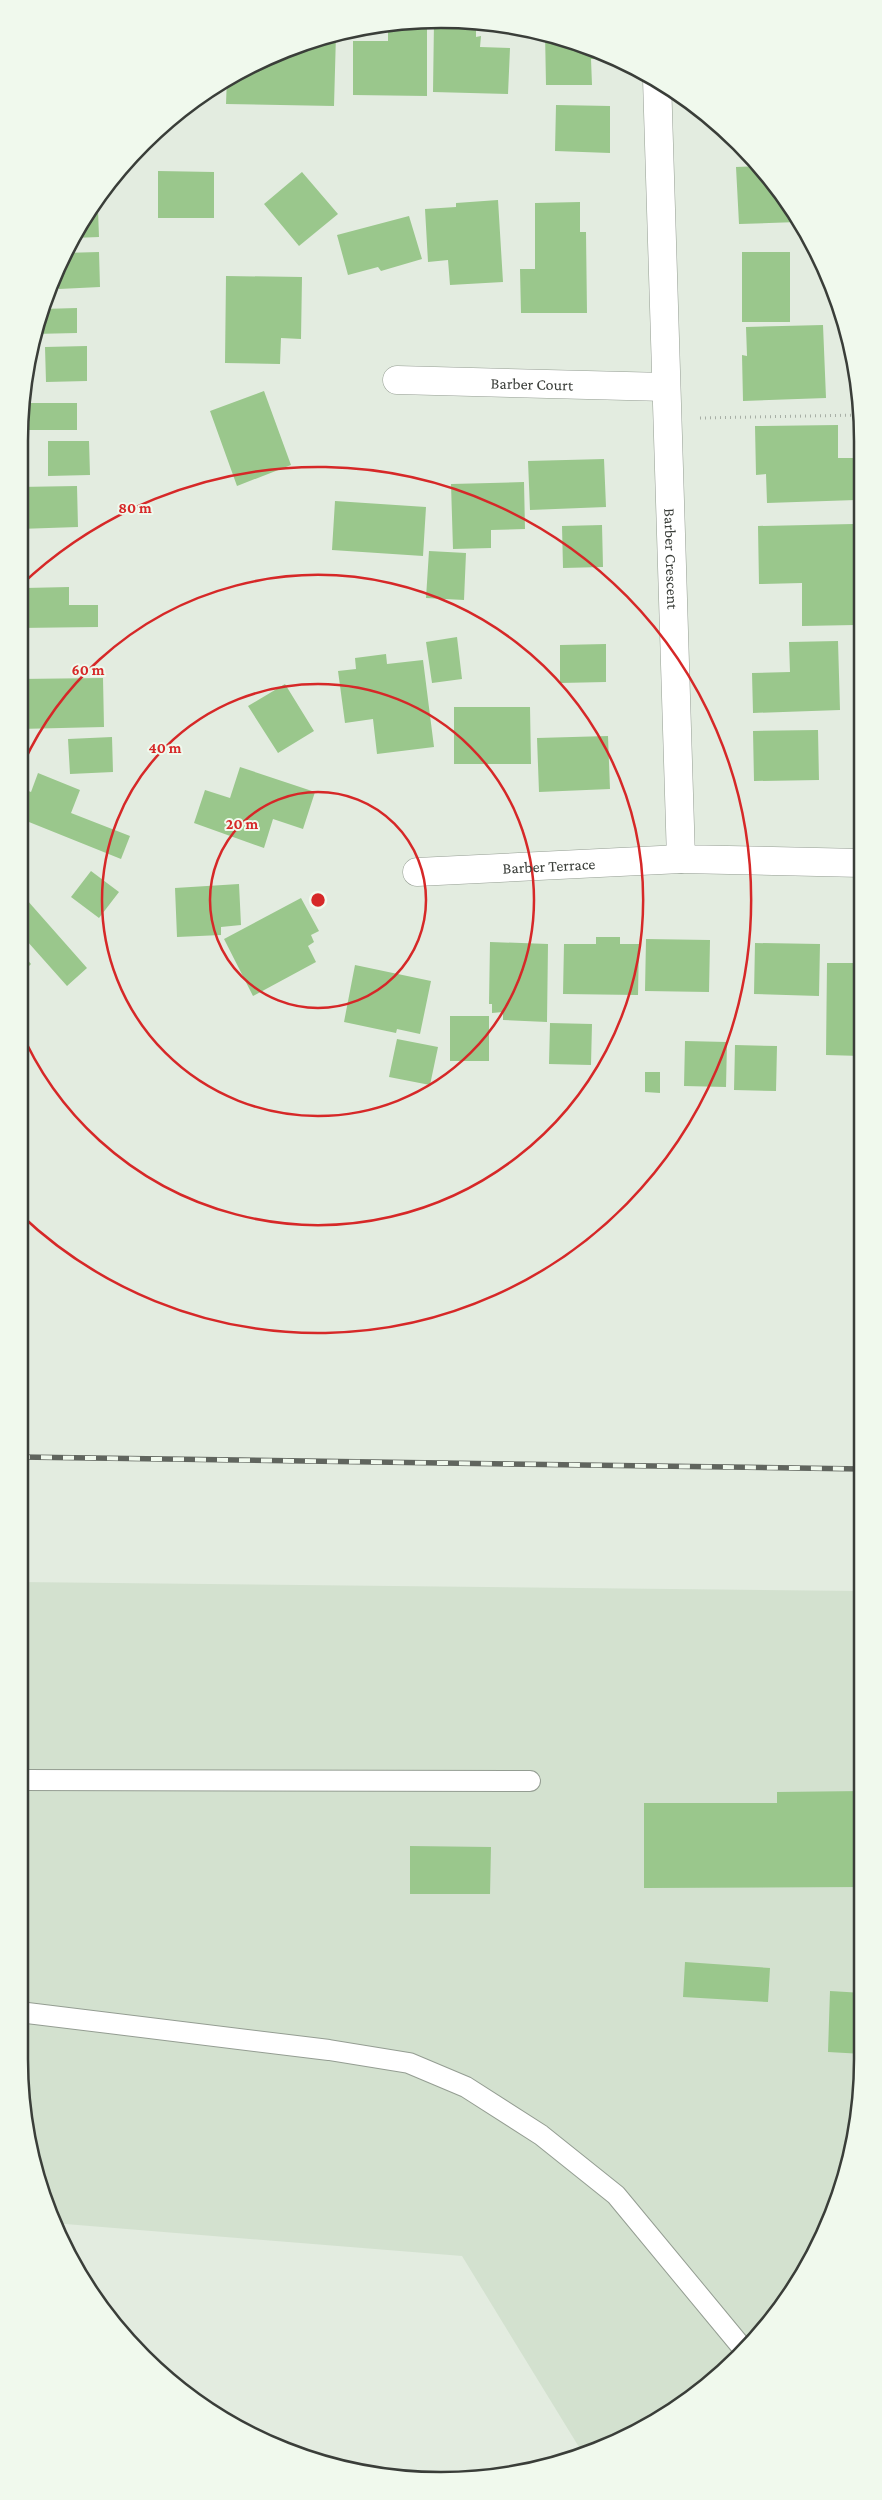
<svg xmlns="http://www.w3.org/2000/svg" width="882" height="2500" font-family="'Crimson Pro',serif">
  <style>
    .built { fill: #d3e1cf }
    .building { fill: #9ac78c }
    .lines { fill: none; stroke-linecap: round; stroke-linejoin: round }
    .service-casing { stroke: #949d92; stroke-width: 22 }
    .minor-casing { stroke: #949d92; stroke-width: 29 }
    .path { stroke: #a7aea5; stroke-width: 3; stroke-dasharray: 1 4; stroke-linecap: butt }
    .service { stroke: #fff; stroke-width: 20 }
    .minor { stroke: #fff; stroke-width: 28 }
    .rail-casing { stroke: #60655e; stroke-width: 5.5 }
    .rail { stroke: #f0f9ed; stroke-width: 4; stroke-dasharray: 11; stroke-linecap: butt }
    .ring { fill: none; stroke: #d62828; stroke-width: 2.5 }
    .labels { text-anchor: middle; stroke-width: 4; stroke-linejoin: round; paint-order: stroke }
    .street-label { font-size: 16px; fill: #3a3e39; stroke: #f0f9ed }
    .rim { fill: none; stroke: #3a3e39; stroke-width: 2.5 }
    .centre { fill: #d62828; stroke: #f0f9ed; stroke-width: 2.5 }
    .ring-label { font-size: 15px; text-anchor: middle; font-weight: bold; fill: #d62828; stroke: #f0f9ed; stroke-width: 4; stroke-linejoin: round; paint-order: stroke }
  </style>
  <rect width="100%" height="100%" fill="#e3ece0"/>
  <path class="built" d="M19,1582l843,9 1,468 -14,109 -57,126 -52,63 -64,53 -94,42 -120,-196 -409,-33 -26,-82 -8,-82z"/>
  <path class="building" d="M468,20l8,1v16l5,-1 -1,11 30,1 -2,46 -75,-2 1,-71z
    M427,21v75l-74,-1v-54h35v-19z
    M545,32l52,21v6h-6l1,26h-46z
    M336,34l-2,72 -108,-2 1,-27 3,-2 75,-34z
    M556,105l54,1v47l-55,-2z
    M169,119v10h-12l5,-5z
    M761,166l37,56 -59,2 -3,-57z
    M158,171l56,1v46h-56z
    M302,172l36,42 -39,32 -35,-42z
    M498,200l5,82 -53,3 -2,-25 -20,2 -3,-53 31,-2v-4z
    M580,202v30h6l1,81h-66l-1,-44h15v-66z
    M90,210h8l1,27 -26,1z
    M409,216l13,43 -41,12 -3,-4 -30,8 -11,-40z
    M99,252l1,35 -41,2 -1,-25 5,-11z
    M742,252h48v70h-48z
    M226,276l76,1 -1,62 -20,-1 -1,26 -55,-1z
    M77,308v25l-44,1 9,-25z
    M823,325l3,73 -83,3 -1,-46 5,1 -1,-29z
    M87,346v35l-41,1 -1,-35z
    M25,391h6v12h46v27h-57z
    M264,391l27,74 -54,21 -27,-75z
    M838,425v33h16l2,42 -89,3 -1,-29 -10,1 -1,-49z
    M48,441h41l1,34 -42,1z
    M604,459l2,48 -76,3 -2,-49z
    M524,482l1,47 -34,1v18l-38,1 -2,-65z
    M77,486l1,41 -59,2v-42z
    M335,501l91,6 -3,49 -91,-6z
    M853,524l2,101 -53,1v-43l-43,1 -1,-58z
    M602,525l1,42 -40,1 -1,-42z
    M429,551l37,2 -2,47 -38,-2z
    M69,587v18h29v22l-79,1v-22h6v-18z
    M457,637l5,42 -30,4 -6,-41z
    M838,641l2,69 -87,3 -1,-40 38,-1 -1,-30z
    M606,644v38l-46,1v-38z
    M386,654l1,10 36,-4 11,87 -57,7 -4,-35 -28,4 -7,-52 18,-2 -1,-11z
    M103,678l1,49 -85,2v-50z
    M285,684l29,47 -36,22 -30,-47z
    M454,707h76l1,57h-77z
    M818,730l1,50 -65,1 -1,-50z
    M608,736l2,53 -71,3 -2,-54z
    M112,737l1,35 -43,2 -2,-35z
    M240,767l75,25 -12,37 -30,-10 -9,29 -70,-25 11,-33 25,8z
    M38,773l42,17 -9,23 59,23 -9,23 -102,-41v-31l12,5z
    M91,871l28,21 -20,26 -28,-21z
    M239,884l2,41 -20,2v8l-44,2 -2,-49z
    M19,891l68,77 -20,18 -48,-54z
    M301,898l18,33 -8,4 3,7 -6,4 8,16 -63,34 -29,-57z
    M596,937h24v7h19l-1,51 -75,-1 1,-50h32z
    M646,939l64,1 -1,52 -64,-1z
    M490,942l58,2 -1,78 -44,-2v-8l-11,1v-9h-3z
    M755,943l65,1 -1,52 -65,-2z
    M19,950l12,14 -12,12z
    M827,963h34v93l-35,-1z
    M355,965l76,16 -11,53 -23,-5 -1,4 -52,-11z
    M450,1016h39v45h-39z
    M550,1023l42,1 -1,41 -42,-1z
    M397,1039l41,8 -8,38 -41,-8z
    M685,1041l42,1 -1,45 -42,-1z
    M735,1045l42,1 -1,45 -42,-1z
    M645,1072h15v21l-15,-1z
    M863,1791v96l-219,1v-85h133v-11z
    M410,1846l81,1 -1,47h-80z
    M685,1962l85,6 -2,34 -85,-5z
    M830,1991l33,2v61l-35,-2z"/>
  <g class="lines">
    <g class="service-casing">
      <path id="service" d="M19,1780l511,1
        M19,2012l310,38 80,13 57,24 75,48 75,60 129,156"/>
    </g>
    <g class="minor-casing">
      <g id="minor">
        <path id="s1" d="M657,79l24,780 180,4"/>
        <path id="s2" d="M397,380l269,7"/>
        <path id="s3" d="M417,872l264,-13"/>
      </g>
    </g>
    <path class="path" d="M700,418l160,-3"/>
    <use href="#service" class="service"/>
    <use href="#minor" class="minor"/>
    <g class="rail-casing">
      <path id="rail" d="M19,1457l843,12"/>
    </g>
    <use href="#rail" class="rail"/>
  </g>
  <g class="ring">
    <circle cx="318" cy="900" r="108"/>
    <circle cx="318" cy="900" r="216"/>
    <path d="M19 773A325 325 0 1 1 19 1027"/>
    <path d="M20 586A433 433 0 1 1 20 1214"/>
  </g>
  <g class="labels">
    <g class="street-label">
      <text dy="6" stroke="none"><textPath href="#s2" startOffset="135">Barber Court</textPath></text>
      <text dy="6" stroke="none"><textPath href="#s1" startOffset="480">Barber Crescent</textPath></text>
      <text dy="6" stroke="none"><textPath href="#s3" startOffset="132">Barber Terrace</textPath></text>
    </g>
  </g>
  <path d="M0 0H882V2500H0ZM441 28H441A413 413 0 0 1 854 441V2059A413 413 0 0 1 441 2472H441A413 413 0 0 1 28 2059V441A413 413 0 0 1 441 28Z" fill="#f0f9ed" fill-rule="evenodd"/>
  <path class="rim" d="M441 28H441A413 413 0 0 1 854 441V2059A413 413 0 0 1 441 2472H441A413 413 0 0 1 28 2059V441A413 413 0 0 1 441 28Z"/>
  <circle cx="318" cy="900" r="8" class="centre"/>
  <g class="ring-label">
    <text x="135" y="513">80 m</text>
    <text x="88" y="675">60 m</text>
    <text x="165" y="753">40 m</text>
    <text x="242" y="829">20 m</text>
  </g>
</svg>
